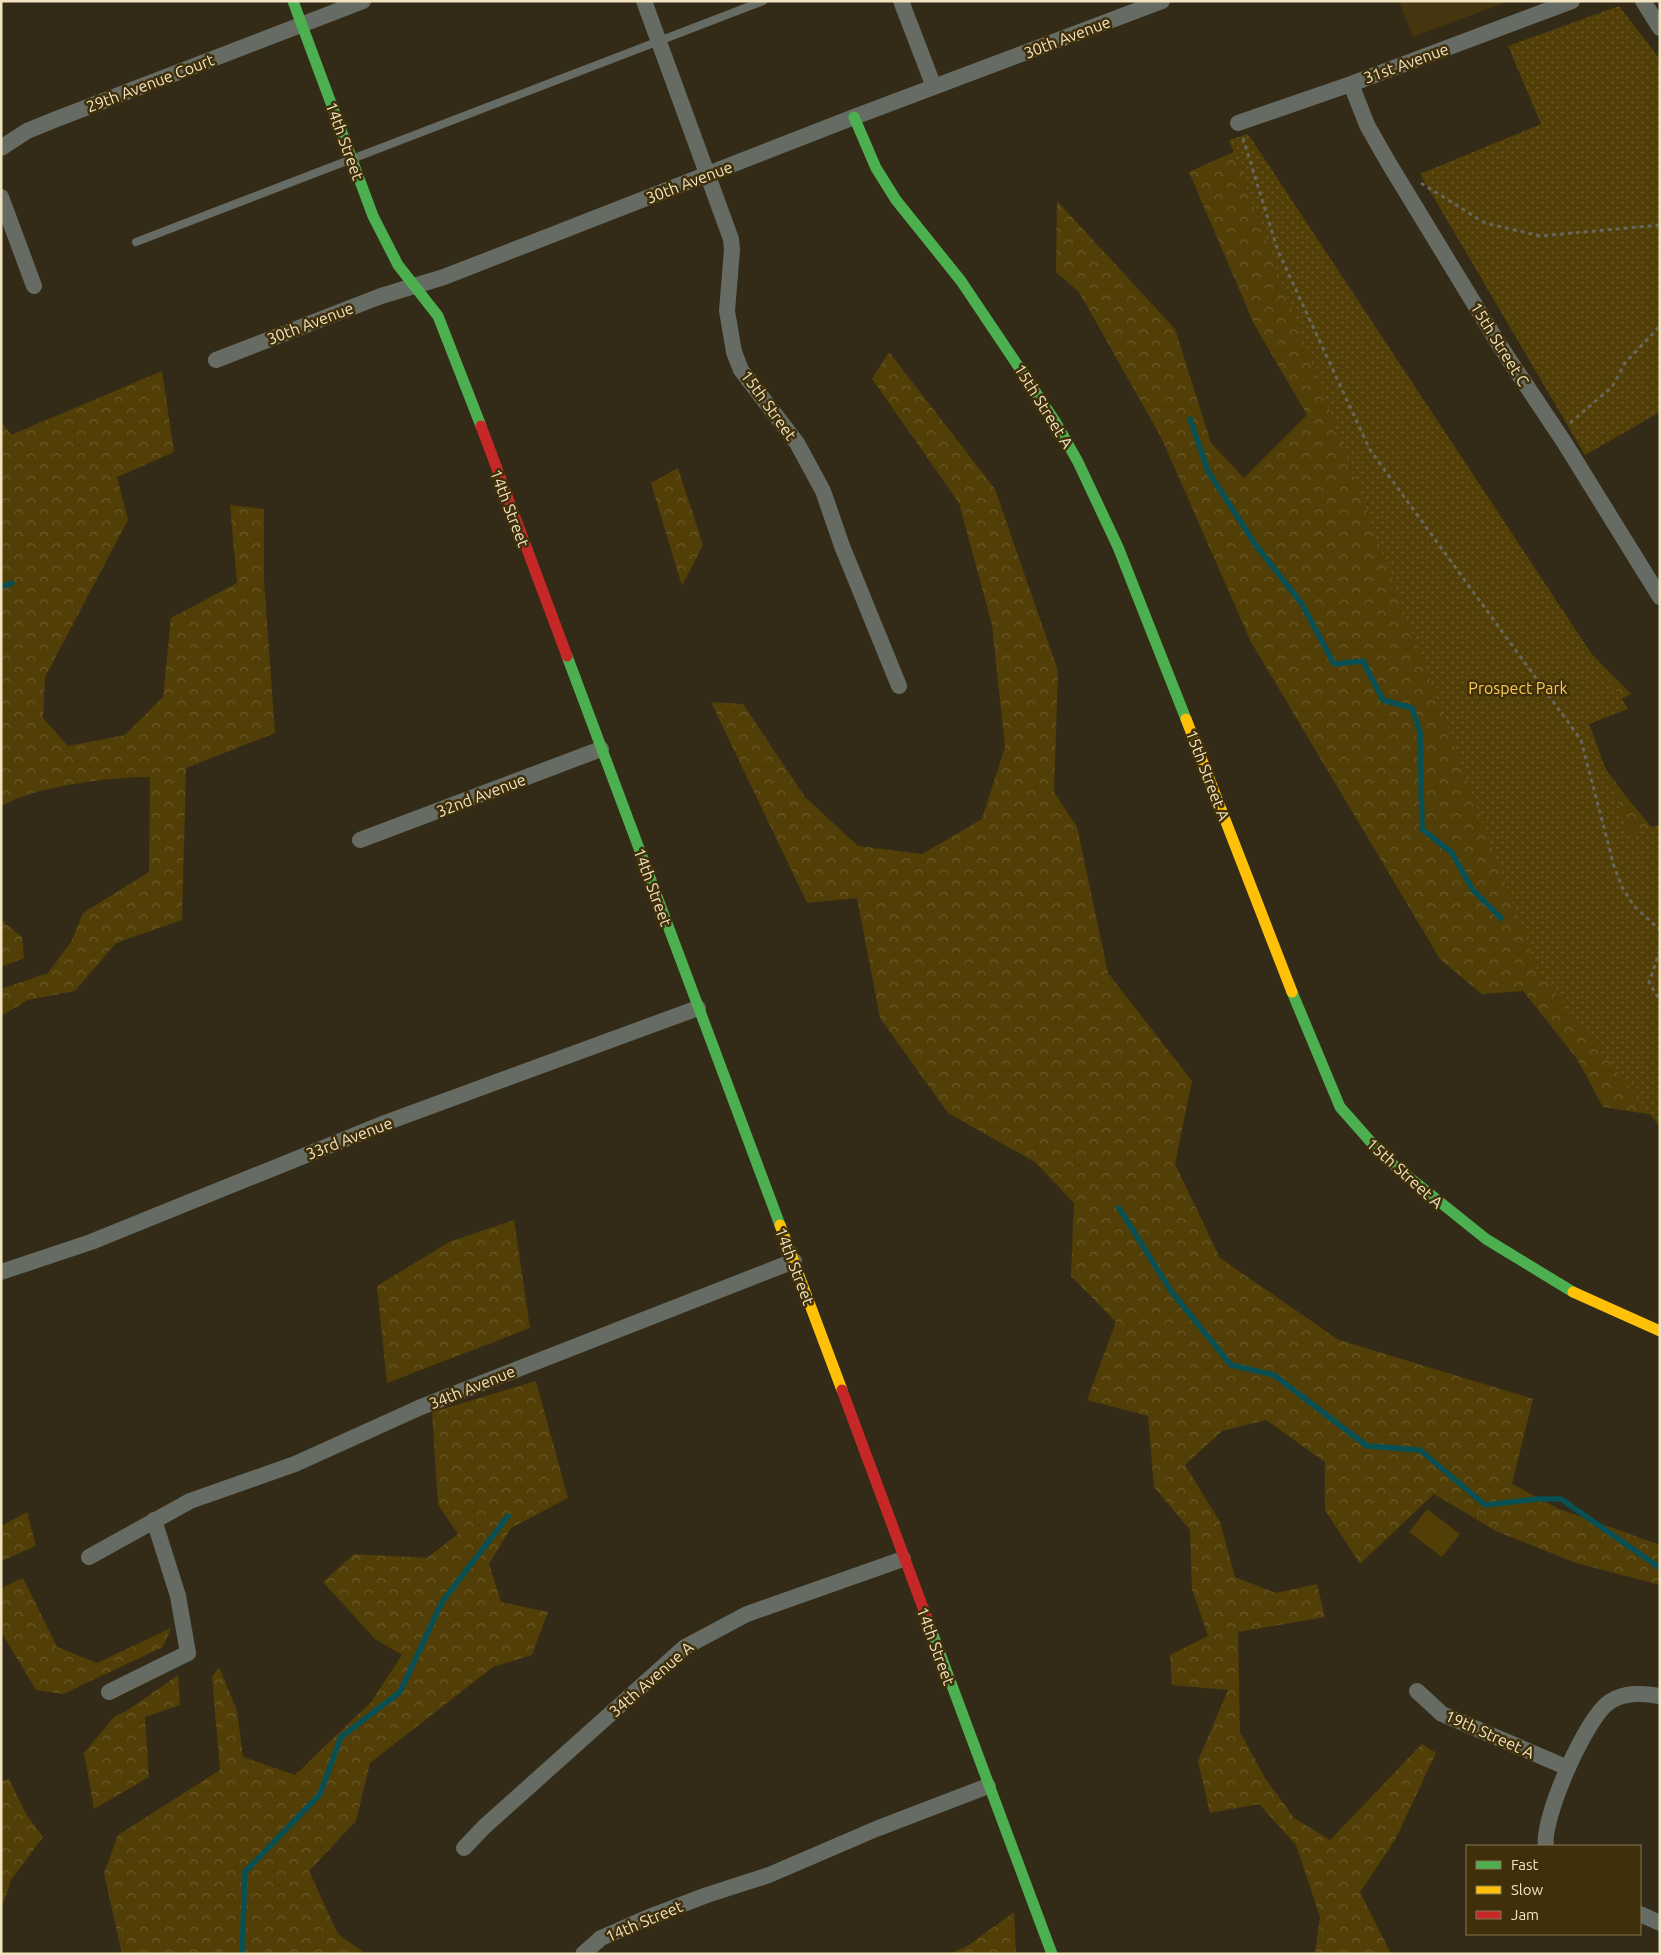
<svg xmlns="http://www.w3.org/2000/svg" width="1661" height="1955" font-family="Ubuntu,sans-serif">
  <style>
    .built { fill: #46360f }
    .green { fill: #523e07 }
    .forest { fill: url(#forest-crowns) }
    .park { fill: url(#park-dots) }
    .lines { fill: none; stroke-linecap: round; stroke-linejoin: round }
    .stream { stroke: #095055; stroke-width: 5.5 }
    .path { stroke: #66665a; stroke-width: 3; stroke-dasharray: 4 4; stroke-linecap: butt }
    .lane { stroke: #666c63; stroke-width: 8 }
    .street { stroke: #666c63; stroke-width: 16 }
    .fast { stroke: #4caf50; stroke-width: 11 }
    .slow { stroke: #ffc107; stroke-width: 11 }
    .jam { stroke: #c62828; stroke-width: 11 }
    .labels { text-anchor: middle; stroke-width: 5; stroke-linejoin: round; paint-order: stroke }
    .street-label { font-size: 16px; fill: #f2e3c1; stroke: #3f300b }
    .park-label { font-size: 16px; fill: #faca54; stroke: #3f300b }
  </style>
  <defs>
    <pattern id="forest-crowns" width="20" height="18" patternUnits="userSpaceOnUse" patternTransform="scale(1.25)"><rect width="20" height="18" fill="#523e07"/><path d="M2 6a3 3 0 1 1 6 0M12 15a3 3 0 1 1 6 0" fill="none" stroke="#6b5a29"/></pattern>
    <pattern id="park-dots" width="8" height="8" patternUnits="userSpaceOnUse" patternTransform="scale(1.25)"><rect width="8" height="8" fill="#523e07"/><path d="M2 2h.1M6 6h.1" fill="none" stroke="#6b5a29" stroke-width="1.8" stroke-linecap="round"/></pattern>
  </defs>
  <rect width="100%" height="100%" fill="#332b17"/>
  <path class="built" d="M1399,1h110l-96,36z"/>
  <path class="green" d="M1427,1509l33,25 -18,23 -33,-25z"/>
  <path class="forest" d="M1247,146l328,491 56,57 -46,24 6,31 33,45 33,40 3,282 -57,-9 -26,-48 -54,-68 -41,3 -42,-35 -189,-317 -90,-205 -82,-145 -23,-20 1,-71 118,128 36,114 33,35 63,-63 -53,-91 -65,-152z
    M889,352l106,137 63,182 -4,121 23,35 31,146 84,108 -17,83 45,94 119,82 194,59 -21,85 45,24 103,37v40l-84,-22 -80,-32 -62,-37 -74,70 -35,-54v-48l-59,-42 -44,11 -37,34 35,57 15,55 41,16 41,-9 8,33 -87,15 2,100 25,46 29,40 36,22 92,-96 14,9 -41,87 -35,52 31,62h-76l5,-37 -24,-72 -37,-41 -49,9 -12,-52 30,-71 -56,-5 -2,-30 38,-19 -16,-47 -2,-59 -36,-43 -6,-71 -61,-16 29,-78 -45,-46 3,-73 -39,-41 -87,-49 -68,-95 -23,-120 -50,5 -96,-201 32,2 62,93 53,49 64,8 60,-35 23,-72 -13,-122 -33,-122 -87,-124z
    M162,371l12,81 -57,25 11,43 -83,157 -2,41 25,28 57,-11 38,-38 8,-79 66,-35 -7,-78 34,4v72l11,152 -89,35 -4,152 -66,23 -41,48 -47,9 -27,16v-27l47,-16 23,-31 12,-29 66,-41 1,-95c-34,-1 -122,10 -149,30v-386l10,14z
    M678,468l25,77 -21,41 -31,-103z
    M1,920l21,17 2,21 -23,9z
    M514,1220l16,108 -143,55 -10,-97 72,-44z
    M536,1381l32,117 -57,30 -22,36 12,38 47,10 -16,43 -39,12 -123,96 -14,58 -47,50 29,63 28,20h-244l-18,-81 14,-38 102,-65 -8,-93 7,-10 18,44 6,46 52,18 76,-73 31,-47 -27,-16 -52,-57 31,-28 73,4 31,-24 -20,-29 -6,-93z
    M27,1512l9,34 -35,15v-35z
    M23,1578l34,69 40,16 74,-35 -8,19 -100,47 -27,-4 -35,-58v-44z
    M178,1675l2,30 -35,12 4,60 -55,32 -10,-56 31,-37 10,-4z
    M9,1779l17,35 17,23 -32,43 -10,30v-129z
    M1014,1912l2,40 -67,2 20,-9z"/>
  <path class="park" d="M1619,6l41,53v353l-75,43 -165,-281 121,-50 -33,-78z
    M1248,134l380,575 -39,15 41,112 30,-12v303l-122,-156 -309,-831z"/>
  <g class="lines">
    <path class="stream" d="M1190,419l18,52 47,73 47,60 32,60 29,-3 20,39 29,8 8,24 2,97 30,24 21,37 28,28
      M1,587l11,-4
      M1119,1208l52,83 60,74 43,10 93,71 53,4 65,55 52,-6h24l99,69
      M242,1954l3,-82 75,-78 21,-57 59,-45 42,-90 66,-86"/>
    <path class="path" d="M1243,138l35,113 92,199 211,290 33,126 8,21 12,19 26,24
      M1421,183l64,40 55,13 120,-11
      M1570,423l42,-36 13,-24 35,-37
      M1660,950l-11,33 11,17"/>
    <path class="lane" d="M136,242l627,-241"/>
    <path class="street" d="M644,1l87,238 1,11 -5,61 7,41 7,18 56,73 26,48 19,55 57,140
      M901,1l33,86
      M1643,1l17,27
      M1351,84l16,41 21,37 112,184 64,96 96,155
      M1238,123l113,-39 221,-83
      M1,148l26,-17 27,-11 309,-119
      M1,197l33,89
      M216,360l165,-64 63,-19 410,-160 308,-116
      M360,840l241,-91
      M1,1272l90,-30 294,-119 313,-115
      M89,1557l101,-56 105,-37 126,-57 373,-146
      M1417,1691l25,23 126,54
      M109,1692l79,-39 -10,-57 -24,-76
      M1546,1846c-5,-26 41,-132 65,-145 15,-9 32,-8 49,-5
      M464,1848l20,-21 201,-180 62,-33 156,-55
      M1640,1914l20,9
      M583,1954l18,-16 48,-21 58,-22 62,-20 107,-46 112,-43"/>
    <path class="fast" d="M293,1l80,215 25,49 40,51 43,110
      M854,117l22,51 20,32 65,81 94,140 23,41 40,85 68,172
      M567,656l213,569
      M1292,992l48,115 45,51 101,81 87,53
      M932,1632l120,322"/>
    <path class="slow" d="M1186,719l106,273
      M780,1225l62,165
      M1573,1292l87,39"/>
    <path class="jam" d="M481,426l86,230
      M842,1390l90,242"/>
  </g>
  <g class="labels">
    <g class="street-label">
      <text transform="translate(1067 37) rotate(-21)" y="6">30th Avenue</text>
      <text transform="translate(1406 63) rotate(-20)" y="6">31st Avenue</text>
      <text transform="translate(150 83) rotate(-21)" y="6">29th Avenue Court</text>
      <text transform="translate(345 141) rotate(70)" y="6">14th Street</text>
      <text transform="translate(689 182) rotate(-21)" y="6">30th Avenue</text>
      <text transform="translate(310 323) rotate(-21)" y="6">30th Avenue</text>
      <text transform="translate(1500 344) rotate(58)" y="6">15th Street C</text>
      <text transform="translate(769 405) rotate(54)" y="6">15th Street</text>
      <text transform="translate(1044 406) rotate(58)" y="6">15th Street A</text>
      <text transform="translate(510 508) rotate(69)" y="6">14th Street</text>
      <text transform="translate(1208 775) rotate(69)" y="6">15th Street A</text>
      <text transform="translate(481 795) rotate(-21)" y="6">32nd Avenue</text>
      <text transform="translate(653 887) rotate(70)" y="6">14th Street</text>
      <text transform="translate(349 1138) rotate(-21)" y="6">33rd Avenue</text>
      <text transform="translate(1405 1173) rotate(42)" y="6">15th Street A</text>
      <text transform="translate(795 1266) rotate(69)" y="6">14th Street</text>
      <text transform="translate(472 1387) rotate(-22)" y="6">34th Avenue</text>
      <text transform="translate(936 1646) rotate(70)" y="6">14th Street</text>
      <text transform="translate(651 1679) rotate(-41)" y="6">34th Avenue A</text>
      <text transform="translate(1490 1734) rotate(24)" y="6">19th Street A</text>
      <text transform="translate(644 1921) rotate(-23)" y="6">14th Street</text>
    </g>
    <g class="park-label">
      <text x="1518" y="694">Prospect Park</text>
    </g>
  </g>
  <rect width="1661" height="1955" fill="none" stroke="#f2e3c1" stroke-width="5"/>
  <rect x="1466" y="1845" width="175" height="90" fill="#3f300b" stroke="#877854"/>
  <rect x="1476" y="1861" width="25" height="8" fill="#4caf50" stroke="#877854"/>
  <text x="1511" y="1870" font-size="15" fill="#f2e3c1">Fast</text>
  <rect x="1476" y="1886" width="25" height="8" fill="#ffc107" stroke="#877854"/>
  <text x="1511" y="1895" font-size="15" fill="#f2e3c1">Slow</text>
  <rect x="1476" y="1911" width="25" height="8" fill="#c62828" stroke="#877854"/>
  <text x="1511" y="1920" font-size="15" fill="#f2e3c1">Jam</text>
</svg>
